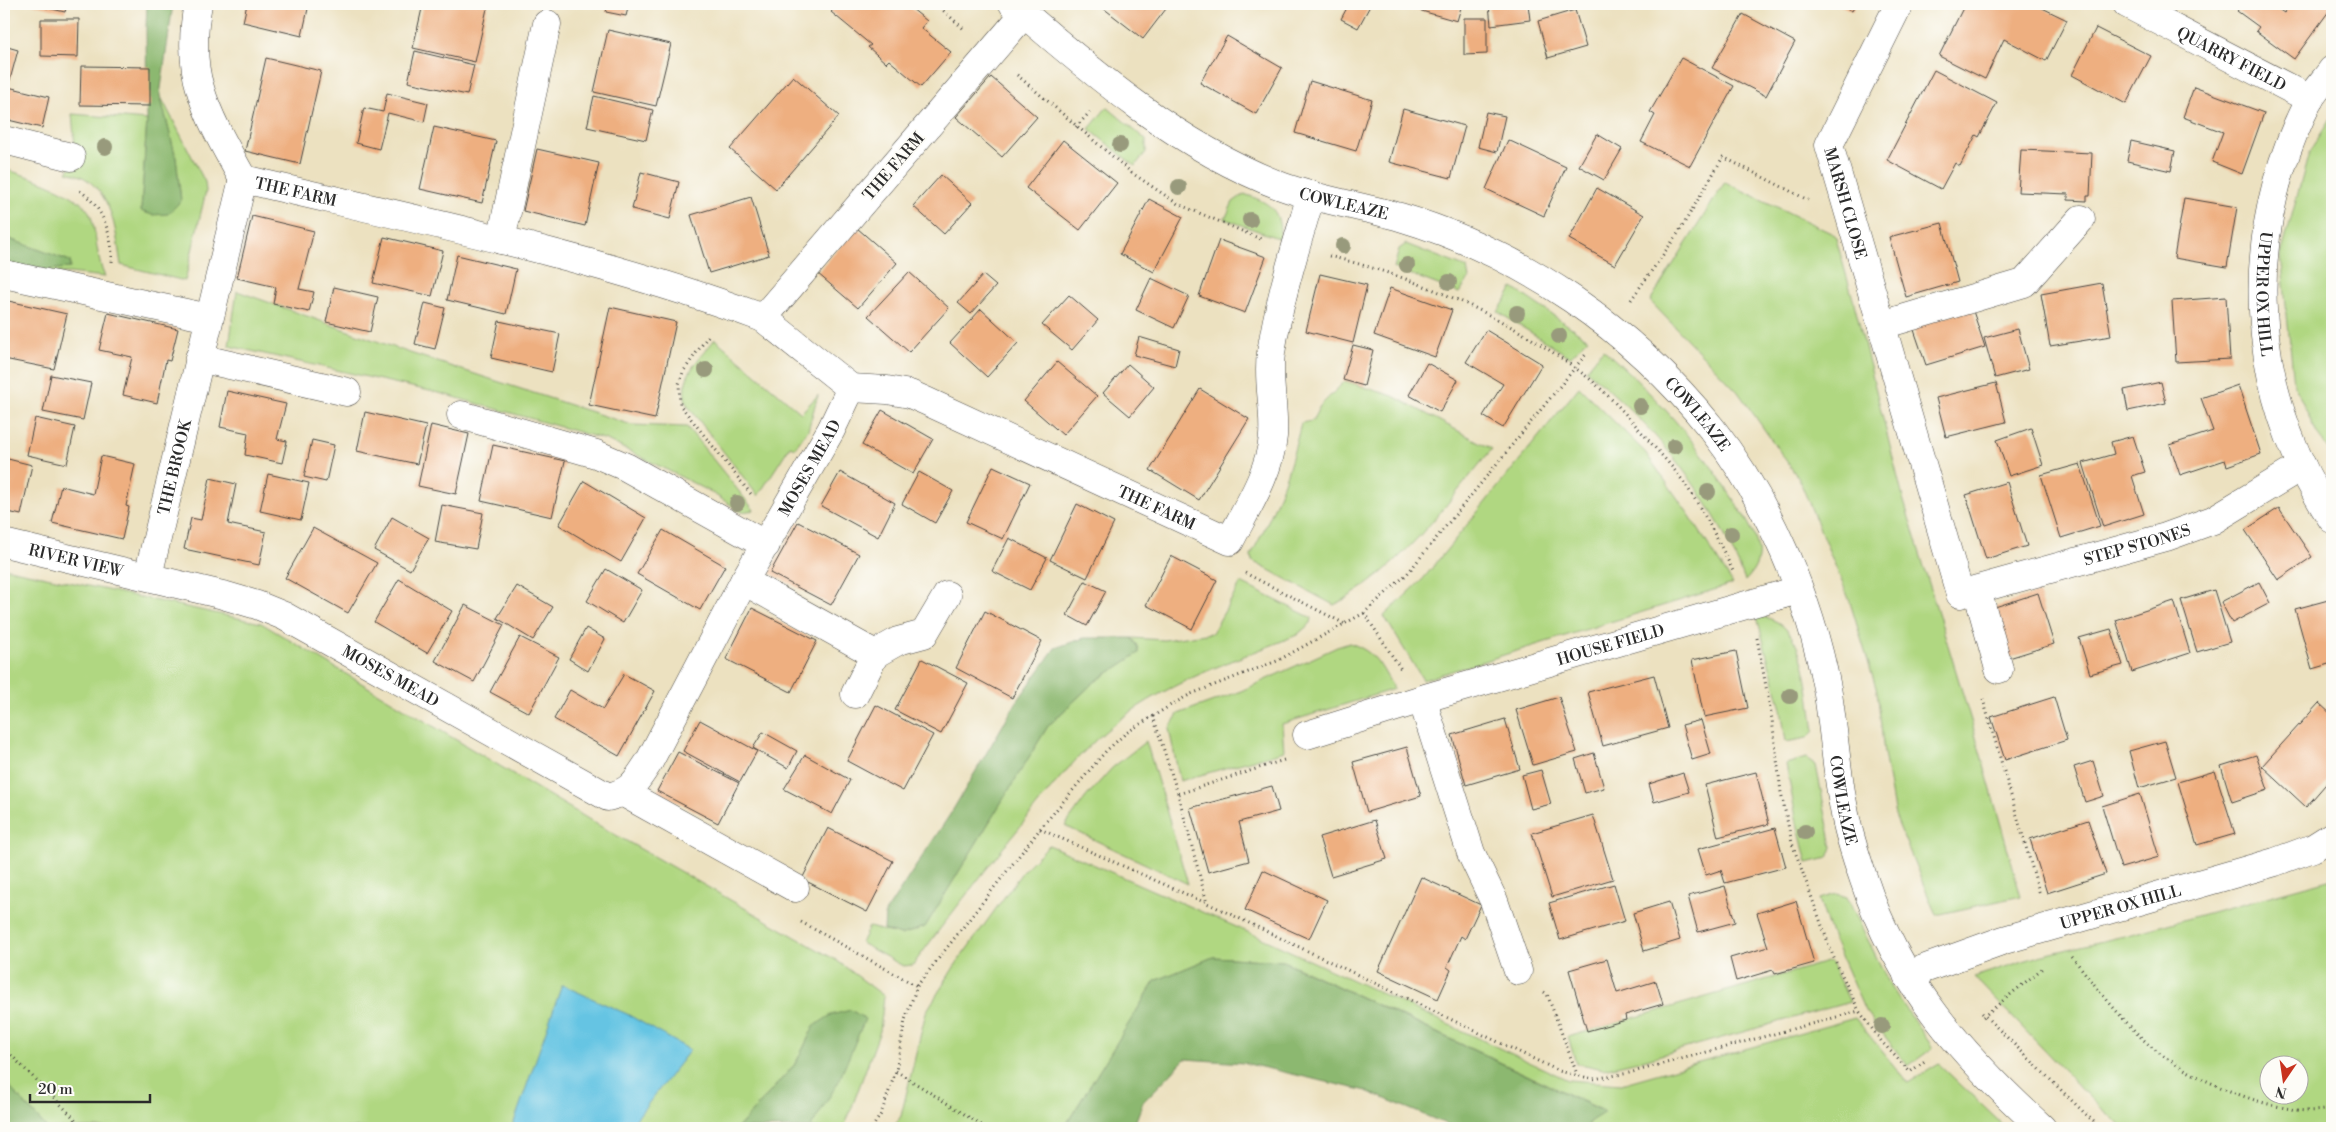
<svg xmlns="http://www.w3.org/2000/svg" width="2336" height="1132" font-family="'Libre Bodoni',serif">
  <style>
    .green { fill: #b0d781; stroke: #6e8156; fill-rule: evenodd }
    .forest { fill: #8cb86f; stroke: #5c724d }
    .water { fill: #65c4e3; stroke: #487887 }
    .building { fill: #eeaf80 }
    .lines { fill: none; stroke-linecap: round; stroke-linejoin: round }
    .minor-casing { stroke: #484641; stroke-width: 29 }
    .major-casing { stroke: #484641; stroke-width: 29 }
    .path { stroke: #484641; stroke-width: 3; stroke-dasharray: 1 4; stroke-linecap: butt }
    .minor { stroke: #fff; stroke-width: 28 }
    .major { stroke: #fff; stroke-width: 28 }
    .tree { fill: #989a7c }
    .labels { text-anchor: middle; stroke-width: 4; stroke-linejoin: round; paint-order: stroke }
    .street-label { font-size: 16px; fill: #2b2b2b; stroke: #fdfcf7 }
  </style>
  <rect width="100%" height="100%" fill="#fdfcf7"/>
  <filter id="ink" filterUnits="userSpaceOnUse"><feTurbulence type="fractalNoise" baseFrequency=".02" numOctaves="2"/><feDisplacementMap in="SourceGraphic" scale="10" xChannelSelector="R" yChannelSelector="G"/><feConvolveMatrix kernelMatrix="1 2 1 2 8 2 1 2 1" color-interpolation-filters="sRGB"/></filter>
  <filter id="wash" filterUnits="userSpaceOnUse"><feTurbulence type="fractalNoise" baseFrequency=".0096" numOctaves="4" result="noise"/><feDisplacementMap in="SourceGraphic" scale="20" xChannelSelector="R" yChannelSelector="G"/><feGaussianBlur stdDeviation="1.12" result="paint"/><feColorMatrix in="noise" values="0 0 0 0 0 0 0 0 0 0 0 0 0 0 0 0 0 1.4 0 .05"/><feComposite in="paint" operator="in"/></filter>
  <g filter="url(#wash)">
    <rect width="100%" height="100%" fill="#ece1c0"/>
    <path class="green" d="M160,95l45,87 1,9 -21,90 -64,-16c-5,-31 -7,-67 -35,-86 -5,-4 -13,-5 -19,-7l9,-14 -4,-44 75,6 -6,91 40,-10 -5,-43z
      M1107,107l39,33v12l-11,14 -46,-37z
      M2332,116v338l-15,-20 -23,-50 -13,-129 28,-102z
      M4,169c21,6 79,24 87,47 6,20 5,41 14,61l-36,-4 -40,1 -25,-8 66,2v-7l-66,-24z
      M1725,182l110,53 18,64 50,199 70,229 48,169 -85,19 -41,-99 -11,-63 -7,-62 -28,-92 -50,-120 -61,-87 -88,-91z
      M1244,194c27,9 37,16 36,45l-55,-20 8,-17z
      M1406,244l61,24 2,11 -10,14 -65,-25 5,-19z
      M1513,288l75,51 -18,18 -72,-45z
      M237,291l173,62 222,72 55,2 67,83 -12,2 -33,-21 -102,-51 -164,-46 -214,-48z
      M715,339l86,74 17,-18 -10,35 -13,18 -5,-2 -32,50 -71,-91c-10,-27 13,-47 28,-66z
      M1603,349c54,48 93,91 132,153 9,14 21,31 23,48 2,12 -5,23 -13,31 -31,-84 -91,-155 -159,-211z
      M1345,381l48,15 99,53c-46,55 -93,123 -158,156l-82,-44 -1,-6c25,-47 38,-80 50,-132l11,-2 8,-15z
      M1579,387l66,65 45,64 43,68 -310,96 -39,-64 39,-37z
      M4,568l257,55 339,203 236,134 48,36 -4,35 -34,92 -5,5h-32l3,-3 2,-99 -18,37 -58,65h-691l-43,-47z
      M1241,583l71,35 -1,5 -14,12c-56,23 -118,43 -168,78 -46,32 -79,77 -114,120 -35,44 -69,87 -102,132l-10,1 -42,-23 8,-16 32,8 24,-8 123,-201 45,-43 46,-30 -1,-7 -6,-8 32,2 48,-7z
      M1757,617c50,-1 51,78 57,114l-7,7 -21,4 -5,-33z
      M1350,643c27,10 30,22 44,46l-112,35 2,27 -104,30 -11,-52 9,-15 63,-23 96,-44z
      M1146,741l42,143 -123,-58 21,-29 26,-29z
      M1806,758l10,7 16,82 -4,11 -21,5 -10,-40 -11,-59z
      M1049,845l217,95 302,140 53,4 234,-66 53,65 31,-19 67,64h-420l3,-6 15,-11 -320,-150 -71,-4 -58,24 -91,147h-171l8,-12 25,-104 28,-45 69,-96z
      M2332,879v249h-208l-32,-28 -118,-123 65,-21 85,-20zM2268,1064h30v30h-30z
      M1837,894l10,3 44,90 42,61 -25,18 -43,-55 -34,-77 -12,-35z
      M1830,961l20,41 -207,58 -40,9 -27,-6 -8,-26z"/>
    <path class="forest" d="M147,4h26l-13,91 16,63 5,43 -13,13 -16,1 -11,-4 6,-91 -1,-93z
      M4,237l66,24v7l-38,3 -28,-9z
      M1084,638h48l6,8 1,7 -46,30 -45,43 -123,201 -24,8 -17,-5 1,-17 66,-100 65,-110 39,-55z
      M1213,957l70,4 322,151 -16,10 -3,6h-130l-90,-37 -122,-28 -59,-4 -42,43 -10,26h-69l91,-147z
      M851,1010l14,9 -27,64 -26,42 -3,3h-71l58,-65 18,-37 17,-11z
      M4,1081l43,47h-43z"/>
    <path class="water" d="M562,985l65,29 63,36 -61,78h-117z"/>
    <g id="blocks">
      <path class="building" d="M30,4h37l-2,8z
        M247,4h62l-7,32 -59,-14z
        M423,4h65l-13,58 -62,-14z
        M608,4h21l-3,12 -20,-4z
        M799,4h19v4z
        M839,4h57l3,2 7,-2 21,17 -6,7 30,24 -30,35 -32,-27 -3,3 -18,-16 3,-2 -40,-33z
        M1098,4h70l1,1 -26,34z
        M1349,4h22l-13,24 -17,-9z
        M1397,4h65l-5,17z
        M1489,4h39l2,16 -39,5z
        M1838,4h18l-4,7z
        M1965,4h69l33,16 -21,41 -42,-22 -19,40 -46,-23z
        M2243,4h28l13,9 7,-9h41v3l-38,52 -38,-28 3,-4 -22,-16z
        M1575,10l11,37 -38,11 -10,-37z
        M1743,14l52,28 -29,54 -54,-28z
        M1464,18h23v36l-23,1z
        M41,19h38l-1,38 -37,-1z
        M2096,28l55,28 -25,48 -54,-29z
        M608,30l63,14 -15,62 -62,-14z
        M1227,36l55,32 -26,46 -56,-31z
        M4,46l14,4 -10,37 41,10 -7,31 -38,-9z
        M415,51l59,14 -7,30 -59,-13z
        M266,58l55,13 -21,93 -55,-13z
        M1681,58l53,28 -44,80 -49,-24 14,-27 -5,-3z
        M81,66l69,1v39l-70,-1z
        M1934,70l63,33 -18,34 -3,-2 -16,31 -5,-3 -14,26 -54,-29z
        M793,76l46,40 -63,73 -46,-40z
        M991,77l46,40 -35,40 -46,-40z
        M1310,81l62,19 -16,51 -61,-18z
        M2194,87l70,26 -22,61 -30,-12 11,-30 -40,-15z
        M387,93l41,10 -4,19 -36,-9 -9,36 -23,-6 8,-35 19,4z
        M594,96l59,14 -7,30 -59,-13z
        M1403,109l62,17 -14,52 -62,-16z
        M1486,112l19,4 -8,36 -19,-5z
        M434,127l62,14 -14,62 -62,-14z
        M1597,134l25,15 -18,31 -25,-14z
        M1063,140l54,43 -37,47 -54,-42z
        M1508,140l58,27 -22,49 -58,-27z
        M2131,141l44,10 -4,20 -44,-10z
        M537,149l62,14 -14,63 -62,-15z
        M2021,150l71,3 -2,43h-3v5l-19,-1v-6l-50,-2z
        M641,172l38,10 -9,37 -38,-10z
        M941,175l31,28 -28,31 -31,-28z
        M1597,188l47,27 -29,50 -46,-26z
        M751,197l18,58 -60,18 -18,-58z
        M2184,198l53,9 -10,60 -53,-9z
        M1149,199l34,18 -29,55 -34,-18z
        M252,216l62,15 -15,58 15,3 -5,20 -36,-8 3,-17 -39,-9z
        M1942,223l16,59 -52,15 -17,-60z
        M857,228l40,35 -39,45 -41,-35z
        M384,237l59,14 -11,45 -59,-13z
        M1219,240l47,17 -21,56 -46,-17z
        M457,255l59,14 -10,45 -59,-14z
        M909,272l40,36 -40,44 -41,-36z
        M1320,274l47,11 -14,58 -47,-12z
        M983,275l13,11 -25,28 -13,-11z
        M1151,278l38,18 -15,32 -38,-18z
        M2102,283l9,53 -61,10 -9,-52z
        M334,287l44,10 -8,35 -44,-10z
        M1390,288l62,22 -17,47 -61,-22z
        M1069,295l29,25 -26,30 -30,-25z
        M2226,297l4,62 -54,3 -4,-61z
        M4,300l63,14 -13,55 -50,-10z
        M425,303l20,5 -10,41 -20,-5z
        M610,307l66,15 -21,97 -66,-14z
        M1972,308l13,39 -59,18 -13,-38z
        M981,309l37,34 -31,34 -37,-34z
        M108,313l70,16 -8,32 -4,-1 -9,43 -34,-8 9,-38 -33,-7z
        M499,321l61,13 -8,38 -61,-14z
        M2018,329l11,40 -34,9 -11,-40z
        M1486,330l56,34 -39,64 -20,-12 20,-32 -37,-22z
        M1139,337l40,12 -4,17 -41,-11z
        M1353,345l20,5 -9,36 -21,-6z
        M1057,362l40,34 -34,39 -39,-34z
        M1427,363l31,17 -18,32 -31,-17z
        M1128,364l26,23 -24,29 -27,-23z
        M51,375l40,8 -8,37 -40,-8z
        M2161,382l5,21 -38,8 -4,-21z
        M1996,383l10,39 -60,15 -10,-39z
        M2238,385l23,69 -34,12 -2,-6 -45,15 -10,-30 43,-14 -12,-33z
        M1200,389l49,30 -50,81 -49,-30z
        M227,391l59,13 -9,35 10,2 -5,22 -37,-8 3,-22 -28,-6z
        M882,410l51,29 -20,35 -51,-29z
        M365,412l61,14 -9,38 -60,-13z
        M35,418l40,9 -8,37 -40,-9z
        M431,425l38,9 -13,60 -38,-8z
        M2031,428l12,37 -34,11 -12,-36z
        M2133,436l12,36 -13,4 12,38 -41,13 -20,-64 31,-9 -3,-12z
        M312,440l22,5 -8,37 -22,-5z
        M493,445l72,16 -13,56 -71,-16z
        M101,456l34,8 -9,42 3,1 -7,32 -70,-16 9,-37 32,8z
        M4,458l28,7 -11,50 -17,-4z
        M2080,464l20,62 -39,12 -20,-63z
        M993,466l37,17 -27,56 -37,-17z
        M840,472l55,31 -17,34 -57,-31z
        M919,472l34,19 -18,32 -33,-19z
        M268,474l41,9 -8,37 -41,-9z
        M210,478l26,6 -8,40 38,8 -7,33 -75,-16 7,-31 10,2z
        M584,481l62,37 -25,44 -62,-37z
        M2007,482l20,64 -41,13 -20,-64z
        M1077,504l37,19 -27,55 -37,-18z
        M442,505l41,8 -7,36 -41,-7z
        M2279,508l33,49 -34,23 -33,-50z
        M392,517l37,21 -19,32 -36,-20z
        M798,522l61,32 -28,51 -61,-32z
        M313,528l64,35 -29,50 -63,-35z
        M663,530l62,36 -25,44 -63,-36z
        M1009,538l38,20 -17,32 -38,-19z
        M1171,556l46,24 -25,49 -46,-24z
        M606,569l36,21 -19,33 -36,-22z
        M399,579l53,32 -25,42 -53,-31z
        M1085,581l21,10 -19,35 -20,-11z
        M2259,582l11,21 -38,20 -11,-21z
        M517,586l36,21 -20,33 -36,-22z
        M2214,590l16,52 -33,10 -16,-52z
        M2038,593l16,51 -45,14 -14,-51z
        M2332,599v64l-20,6 -17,-60z
        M2174,601l16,52 -58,19 -16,-52z
        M465,605l39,20 -30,57 -39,-21z
        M752,608l65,33 -26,51 -65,-33z
        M985,611l57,30 -30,57 -56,-30z
        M586,628l19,11 -17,32 -19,-12z
        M2111,629l12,36 -33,9 -11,-36z
        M520,637l39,20 -30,56 -39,-21z
        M1736,651l12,57 -44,9 -12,-57z
        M922,659l46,24 -27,51 -46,-24z
        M624,674l31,17 -36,65 -65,-37 16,-29 33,19z
        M1654,675l14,53 -65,18 -15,-54z
        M1559,697l18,55 -44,13 -17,-55z
        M2054,697l13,43 -62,20 -14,-43z
        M2319,703l13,12v62l-26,30 -44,-41z
        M876,705l57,30 -30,56 -56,-30z
        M1505,719l15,50 -54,16 -14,-50z
        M700,720l57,31 -17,31 -57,-31z
        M1701,720l10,34 -19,6 -10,-35z
        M763,732l34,19 -9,17 -35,-20z
        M2165,741l11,36 -37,11 -10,-37z
        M1407,747l14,49 -54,16 -14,-50z
        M678,752l61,31 -21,40 -61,-32z
        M1594,753l10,35 -19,5 -10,-34z
        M805,755l45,25 -18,34 -48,-25z
        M2256,755l12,35 -36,12 -11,-36z
        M2093,761l11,35 -19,6 -11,-35z
        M1541,770l10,34 -20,5 -9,-34z
        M2215,771l20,63 -38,11 -19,-63z
        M1756,772l13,52 -51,13 -13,-52z
        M1683,773l6,19 -35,10 -5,-18z
        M1272,786l7,25 -40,11 10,39 -41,11 -18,-64z
        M2140,794l19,63 -38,11 -19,-62z
        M1593,815l20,64 -61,18 -20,-64z
        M1375,820l12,39 -56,17 -12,-39z
        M2088,820l18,54 -59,19 -17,-54z
        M828,828l65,33 -26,51 -65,-33z
        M1775,828l11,39 -61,16 -4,-13 -15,5 -8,-26z
        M1263,870l64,30 -18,39 -64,-29z
        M1421,877l60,28 -16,34 -4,-3 -14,31 4,3 -13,29 -60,-28z
        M1614,884l11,37 -65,19 -11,-37z
        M1725,886l10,36 -37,10 -10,-36z
        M1796,901l18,62 -39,11 -2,-4 -37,11 -6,-23 38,-11 -11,-34z
        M1669,902l11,38 -36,11 -11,-38z
        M1607,959l10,34 39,-12 7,23 -38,11 1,5 -39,11 -18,-61z"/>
    </g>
  </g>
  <g filter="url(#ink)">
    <use href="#blocks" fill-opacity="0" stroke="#484641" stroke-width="1"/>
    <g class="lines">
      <g class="minor-casing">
        <g id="minor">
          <path id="s1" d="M198,4c-5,25 -6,59 2,84 9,32 27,62 43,91 174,41 352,77 520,139"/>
          <path id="s2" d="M1899,4l-70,141 131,449 206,-57 47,-17 89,-54"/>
          <path id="s3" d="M2127,4l183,95"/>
          <path id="s4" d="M1024,14l-261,304 88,70 36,2 23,4 16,7 304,140c16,-32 40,-68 43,-105 2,-28 -6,-55 -2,-83 8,-54 25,-106 40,-158"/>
          <path id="s5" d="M2332,70c-7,10 -17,20 -23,30 -69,136 -61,292 23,419"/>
          <path d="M4,140l67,17"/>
          <path d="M501,240l46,-216"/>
          <path d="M4,274l205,44"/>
          <path d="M1882,325l142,-42 57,-64"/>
          <path d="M199,358l148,34"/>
          <path d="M461,415l135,39 30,13 140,78"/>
          <path id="s6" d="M4,543l219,52 34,10 27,11 324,181c25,-6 27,-15 41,-35l95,-181 87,-151 20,-42"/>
          <path id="s7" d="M148,576l95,-397"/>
          <path d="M744,581l131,73 23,-13 26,-7 23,-39"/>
          <path d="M1977,590l22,79"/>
          <path d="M855,694l20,-40"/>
          <path d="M1307,735l115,-36"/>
          <path d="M624,793l171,95"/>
          <path id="s8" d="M1518,971l-24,-70 -23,-48 -49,-154 376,-109"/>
          <path id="s9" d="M1907,975l97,-35 271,-78 38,-14 19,-12"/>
        </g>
      </g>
      <g class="major-casing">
        <g id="major">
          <path id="s10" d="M1013,4c79,69 168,144 268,182 38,14 80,20 119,31 124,37 231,111 312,212 56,71 98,170 115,259 7,40 9,81 17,121 4,24 12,48 20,71 34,104 99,176 178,248"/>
        </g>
      </g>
      <path class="path" d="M936,4l29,26
        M1017,75l115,98 46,31 85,36
        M1076,127l14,-15
        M80,191c22,14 33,45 32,71
        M1329,256c94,23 186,64 262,124 22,19 41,41 60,63 14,16 29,32 40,50 16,25 30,53 43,80
        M1631,300l48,-68 44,-75 85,43
        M708,336l-25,36 -4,12 1,21 71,89
        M1245,573l100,51
        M1364,613l37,56
        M1757,638l15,81 9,73 11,51 41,113 26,55
        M1983,699l57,196
        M1153,716l25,78
        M1284,760l-106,34 29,109 352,168 34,8 36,-6 230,-62 23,31 28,30 16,-12
        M1040,829l166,74
        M801,922l116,64
        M2072,957c24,29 47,60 75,86 33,30 100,59 144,66 14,3 27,2 41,0
        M1544,992l3,2 30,80
        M1982,1013l118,115
        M1983,1017l61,-50
        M4,1048l80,80
        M896,1071l90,57
        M872,1128l9,-14 15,-43 9,-51 12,-34 123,-157 66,-78 20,-18 45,-28 20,-11 86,-33 87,-48 43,-39 180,-221"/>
      <use href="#minor" class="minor"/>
      <use href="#major" class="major"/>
    </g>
    <g class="tree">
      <circle cx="1120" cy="145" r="8"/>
      <circle cx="105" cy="147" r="8"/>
      <circle cx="1179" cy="187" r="8"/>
      <circle cx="1250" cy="220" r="8"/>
      <circle cx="1343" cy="246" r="8"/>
      <circle cx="1407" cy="265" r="8"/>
      <circle cx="1449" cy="282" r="8"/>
      <circle cx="1517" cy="313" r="8"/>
      <circle cx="1559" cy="336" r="8"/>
      <circle cx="706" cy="370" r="8"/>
      <circle cx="1640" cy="406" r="8"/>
      <circle cx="1674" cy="446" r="8"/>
      <circle cx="1708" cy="492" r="8"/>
      <circle cx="737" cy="503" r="8"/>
      <circle cx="1731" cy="534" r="8"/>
      <circle cx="1790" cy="696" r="8"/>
      <circle cx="1805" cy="832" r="8"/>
      <circle cx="1882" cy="1026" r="8"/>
    </g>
  </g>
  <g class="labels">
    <g class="street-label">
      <text dy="6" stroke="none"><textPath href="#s3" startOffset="118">QUARRY FIELD</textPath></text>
      <text transform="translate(893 166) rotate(-49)" y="6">THE FARM</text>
      <text dy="6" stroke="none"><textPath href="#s1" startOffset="240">THE FARM</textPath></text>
      <text dy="6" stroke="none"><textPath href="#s10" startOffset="391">COWLEAZE</textPath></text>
      <text dy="6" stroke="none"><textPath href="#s2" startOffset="218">MARSH CLOSE</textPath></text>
      <text dy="6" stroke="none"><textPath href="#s5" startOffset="239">UPPER OX HILL</textPath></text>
      <text dy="6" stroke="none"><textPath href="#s10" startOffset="811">COWLEAZE</textPath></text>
      <text dy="6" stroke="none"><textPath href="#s7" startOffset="112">THE BROOK</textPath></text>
      <text dy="6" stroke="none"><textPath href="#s6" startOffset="1052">MOSES MEAD</textPath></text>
      <text dy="6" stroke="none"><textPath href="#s4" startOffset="844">THE FARM</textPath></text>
      <text dy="6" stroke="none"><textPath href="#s2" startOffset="809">STEP STONES</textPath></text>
      <text dy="6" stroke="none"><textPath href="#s6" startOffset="74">RIVER VIEW</textPath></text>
      <text dy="6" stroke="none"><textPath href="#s8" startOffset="485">HOUSE FIELD</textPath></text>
      <text dy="6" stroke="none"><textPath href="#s6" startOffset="412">MOSES MEAD</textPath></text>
      <text dy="6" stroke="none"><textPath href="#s10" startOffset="1231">COWLEAZE</textPath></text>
      <text dy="6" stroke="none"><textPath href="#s9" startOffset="224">UPPER OX HILL</textPath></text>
    </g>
  </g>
  <rect width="2336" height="1132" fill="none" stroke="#fdfcf7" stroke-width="20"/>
  <g transform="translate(2284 1080) rotate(193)"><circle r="24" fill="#fdfcf7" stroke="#a9a8a5"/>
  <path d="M0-4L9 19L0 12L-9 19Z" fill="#c8321e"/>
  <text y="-8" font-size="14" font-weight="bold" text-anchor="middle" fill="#2b2b2b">N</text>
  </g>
  <path d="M30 1094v8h120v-8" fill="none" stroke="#2b2b2b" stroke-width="2.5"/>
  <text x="38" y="1094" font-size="15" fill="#2b2b2b" stroke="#fdfcf7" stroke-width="4" paint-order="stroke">20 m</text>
</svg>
